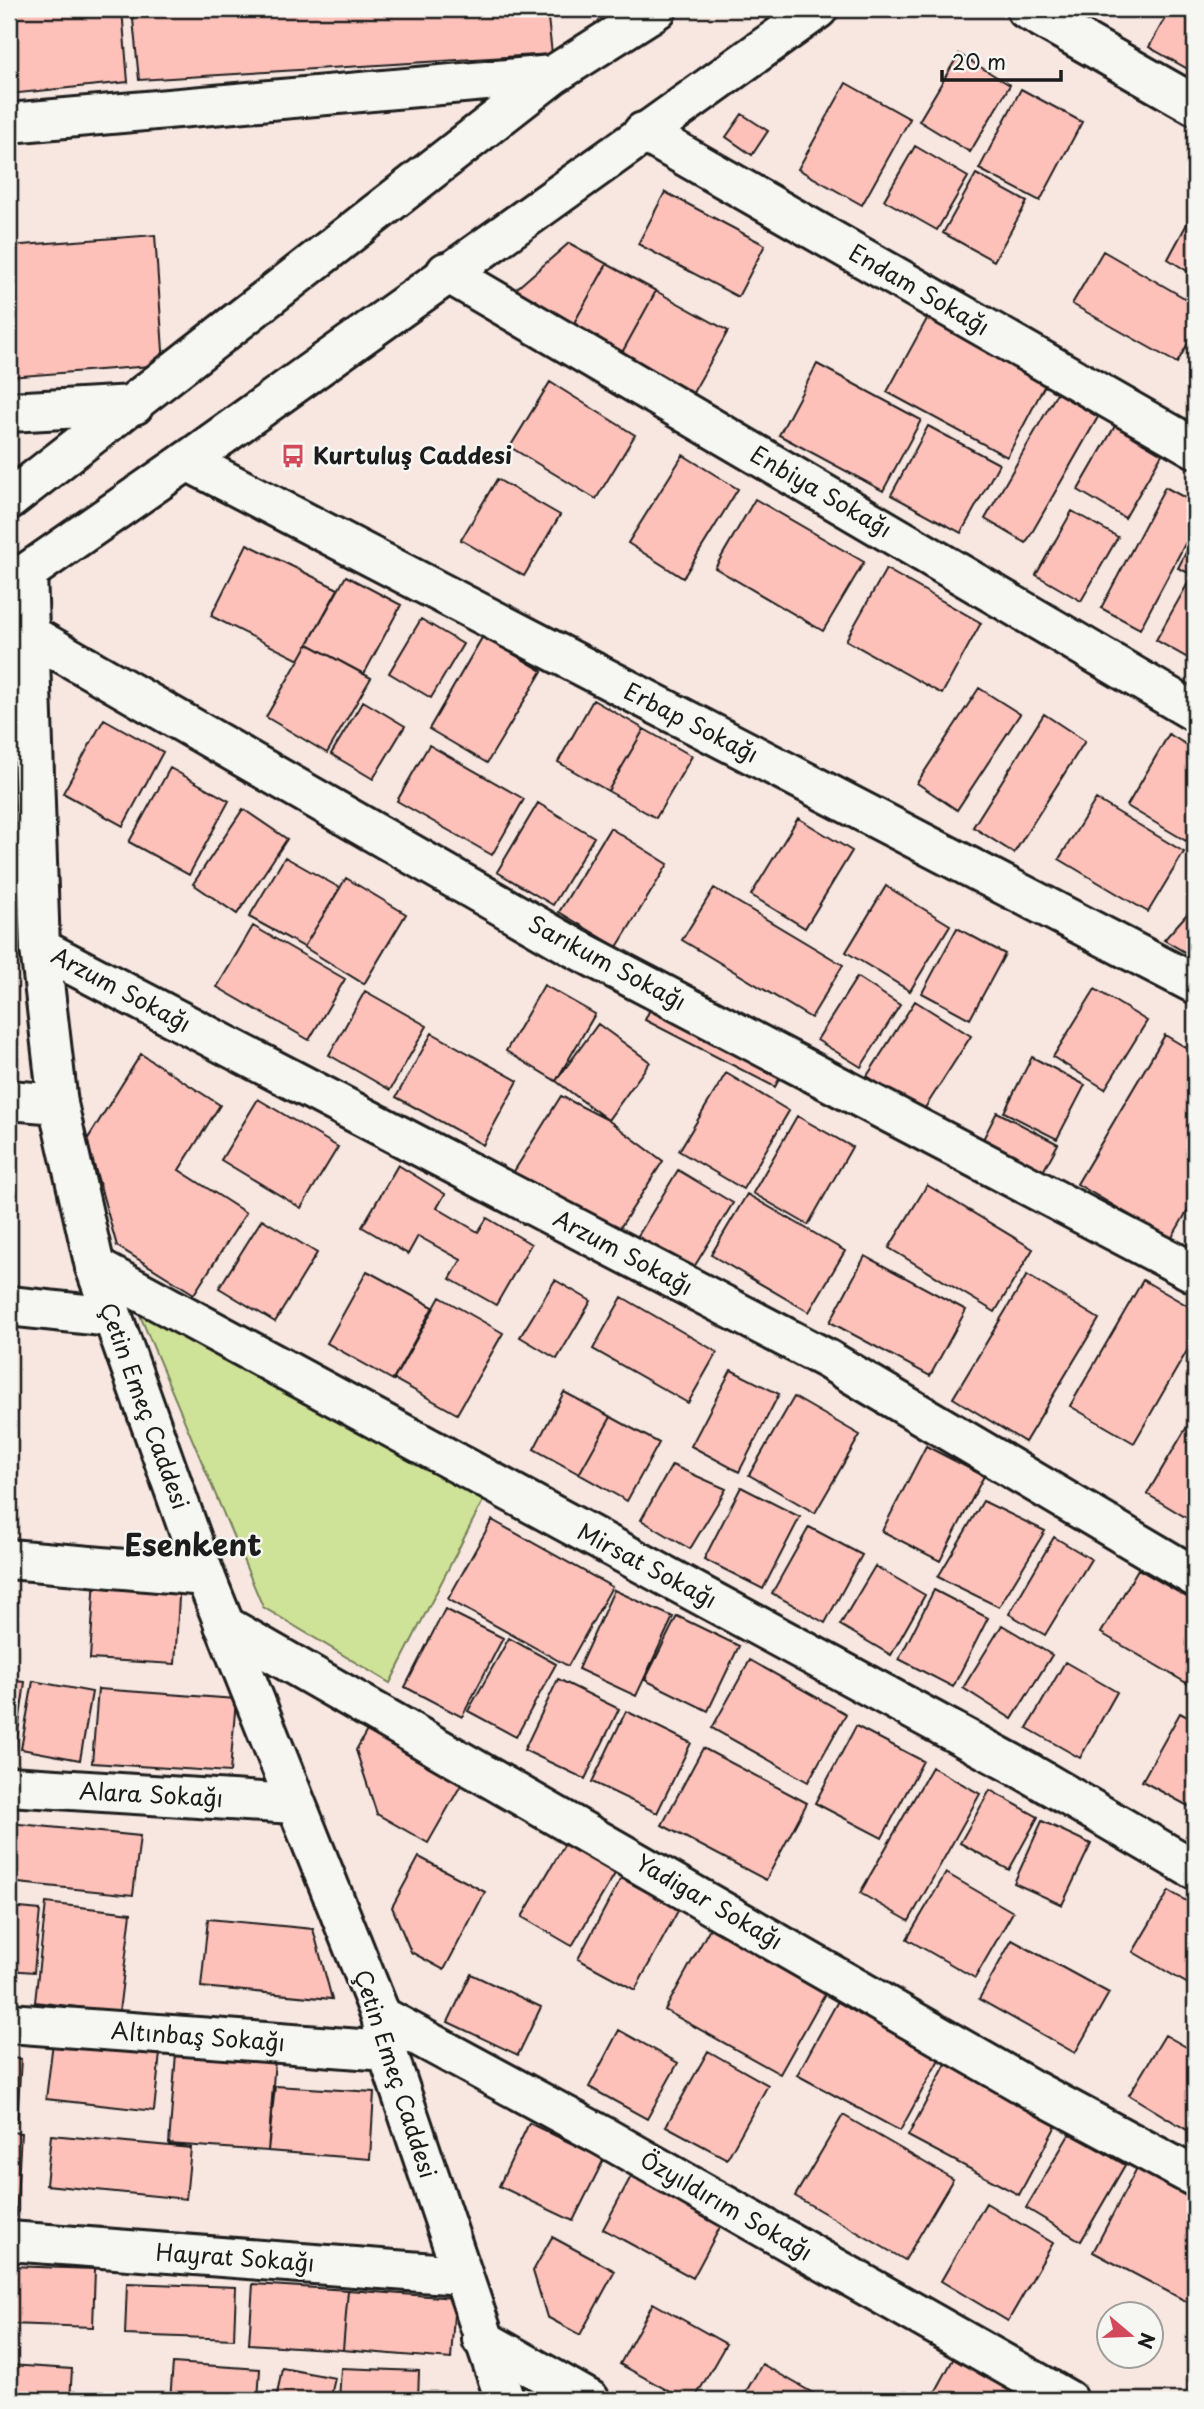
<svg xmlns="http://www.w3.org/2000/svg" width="1204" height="2409" font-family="'Playpen Sans',sans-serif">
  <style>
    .green { fill: #cfe398; stroke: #76805a; stroke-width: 2 }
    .building { fill: #fdc1ba; stroke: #1c1c1c; stroke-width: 2 }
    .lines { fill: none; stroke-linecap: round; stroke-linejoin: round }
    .street-casing { stroke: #1c1c1c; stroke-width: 44 }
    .secondary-casing { stroke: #1c1c1c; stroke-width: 44 }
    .street { stroke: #f6f6f2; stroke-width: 38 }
    .secondary { stroke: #f6f6f2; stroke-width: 38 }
    .labels { text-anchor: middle; stroke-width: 5; stroke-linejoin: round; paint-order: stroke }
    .street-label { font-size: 23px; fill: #1c1c1c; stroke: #f6f6f2 }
    .poi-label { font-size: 23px; font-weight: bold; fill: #1c1c1c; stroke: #f6f6f2; text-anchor: start }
    .district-label { font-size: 30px; font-weight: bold; fill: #1c1c1c; stroke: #f6f6f2 }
  </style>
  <rect width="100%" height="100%" fill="#f8e6e1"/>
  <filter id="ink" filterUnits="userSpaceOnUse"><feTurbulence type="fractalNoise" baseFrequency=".0143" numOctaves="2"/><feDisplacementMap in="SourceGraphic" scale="14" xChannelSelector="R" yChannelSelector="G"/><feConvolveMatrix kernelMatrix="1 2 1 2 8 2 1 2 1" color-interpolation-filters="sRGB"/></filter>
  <g filter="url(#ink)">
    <path class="green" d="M136,1306l352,185 -98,192 -127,-76z"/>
    <path class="building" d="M9,9h113l6,73 -119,12z
      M132,9h415l5,45 -413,26z
      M1170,9h25v64l-46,-26z
      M959,54l51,31 -40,67 -51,-31z
      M846,83l64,36 -48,86 -64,-36z
      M1021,89l61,33 -42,79 -61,-32z
      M742,114l26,17 -16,24 -26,-18z
      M915,146l53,31 -31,53 -53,-30z
      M976,174l51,28 -33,59 -51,-28z
      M665,192l100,53 -27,52 -100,-53z
      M1195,209v67l-27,-17z
      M155,235l9,130 -155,12v-131z
      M569,243l38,21 -37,66 -62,-34z
      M1103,251l92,53v27l-18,32 -105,-59z
      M607,264l49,27 -37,67 -49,-28z
      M656,291l72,40 -38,67 -71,-40z
      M928,317l119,64 -40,76 -120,-65z
      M817,364l104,56 -38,71 -104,-56z
      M550,382l85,53 -39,64 -86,-52z
      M1057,393l41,24 -72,126 -41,-24z
      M928,426l71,38 -38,69 -70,-38z
      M1115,426l47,28 -37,64 -47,-28z
      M683,455l55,34 -55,89 -55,-35z
      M497,479l63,36 -36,61 -63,-36z
      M1165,487l30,16v22l-55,104 -39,-21z
      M755,499l109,63 -41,69 -108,-63z
      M1072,511l46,26 -37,64 -45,-26z
      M1195,535v41l-17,-8z
      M247,544l91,45 -39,71 -88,-44z
      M886,569l95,54 -39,71 -96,-54z
      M346,576l55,29 -37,69 -56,-30z
      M1188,583l7,4v75l-39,-22z
      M421,619l42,25 -32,54 -42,-25z
      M483,636l59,35 -55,92 -58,-34z
      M308,644l63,34 -44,75 -61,-36z
      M979,688l41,26 -63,96 -40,-27z
      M593,700l51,29 -36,62 -50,-29z
      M363,701l42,25 -32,53 -42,-25z
      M1044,714l41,27 -71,112 -41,-26z
      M104,719l59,33 -40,74 -60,-33z
      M644,729l48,27 -36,62 -48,-27z
      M1169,734l26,16v76l-9,15 -59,-35z
      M429,745l95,54 -32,56 -95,-54z
      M170,768l59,33 -40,74 -60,-33z
      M1096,799l88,53 -36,60 -89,-53z
      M538,803l56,34 -41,68 -56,-33z
      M243,809l44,30 -50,75 -44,-30z
      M798,818l54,33 -47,77 -54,-33z
      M610,828l58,36 -51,83 -58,-35z
      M285,857l55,31 -36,59 -55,-30z
      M346,878l60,36 -42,70 -60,-37z
      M886,886l64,39 -40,66 -64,-39z
      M714,888l129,77 -32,53 -129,-78z
      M1195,905v53l-31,-18z
      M253,926l92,53 -36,61 -92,-53z
      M957,928l48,26 -35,65 -48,-26z
      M9,933l6,1 -6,48z
      M857,977l43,28 -39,62 -44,-27z
      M544,985l51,29 -39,67 -50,-30z
      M1095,989l52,32 -42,68 -52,-32z
      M365,991l62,35 -37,64 -61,-35z
      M655,998l131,68 -11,21 -130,-67z
      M915,1001l56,35 -48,75 -56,-35z
      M598,1024l52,38 -42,58 -52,-39z
      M432,1033l86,48 -35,64 -87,-48z
      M1165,1035l30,18v145l-24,41 -94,-55z
      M141,1054l79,51 -41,65 67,43 -52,81 -77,-48 -30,-106z
      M1032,1057l53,28 -28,54 -53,-27z
      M726,1073l63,38 -46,78 -64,-38z
      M561,1096l47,24 55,41 -49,76 -101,-64z
      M258,1099l80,48 -37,61 -80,-48z
      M997,1112l61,32 -19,35 -60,-32z
      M797,1116l55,31 -44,78 -55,-32z
      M398,1165l47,29 -8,14 41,24 9,-14 44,26 -35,61 -46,-26 11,-19 -43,-24 -10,18 -46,-27z
      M678,1170l55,33 -42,69 -55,-33z
      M927,1185l106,64 -38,63 -106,-64z
      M747,1194l98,57 -36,61 -98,-57z
      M262,1219l55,34 -42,69 -56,-34z
      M865,1256l101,54 -36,66 -100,-54z
      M367,1271l66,36 -40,73 -66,-37z
      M1027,1275l72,44 -74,123 -72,-44z
      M555,1280l36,21 -34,58 -37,-22z
      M1143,1280l52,30v27l-61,106 -64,-37z
      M440,1297l63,36 -46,81 -63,-35z
      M622,1297l95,55 -29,51 -95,-54z
      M731,1370l48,24 -40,78 -48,-26z
      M564,1392l47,25 -32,57 -45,-25z
      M794,1397l66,38 -45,78 -66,-38z
      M611,1417l48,26 -32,58 -48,-27z
      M1188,1425l7,5v93l-48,-29z
      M926,1446l58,30 -44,85 -58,-30z
      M672,1465l54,24 -36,60 -49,-29z
      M741,1487l59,30 -37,72 -59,-30z
      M983,1501l62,30 -46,76 -61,-30z
      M492,1520l120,67 -44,79 -120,-67z
      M809,1527l53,28 -37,68 -53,-30z
      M1054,1537l37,22 -46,76 -36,-21z
      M875,1566l50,29 -34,60 -51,-30z
      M1138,1569l57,33v86l-94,-55z
      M95,1577l85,4 -5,83 -85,-5z
      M614,1590l59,27 -37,79 -58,-27z
      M934,1590l54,28 -35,69 -54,-28z
      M445,1609l58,29 -41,79 -57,-30z
      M677,1616l62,30 -31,65 -63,-31z
      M1002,1625l50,30 -40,64 -49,-31z
      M509,1638l47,26 -40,73 -48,-26z
      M750,1660l96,54 -38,68 -96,-54z
      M1065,1662l52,30 -37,66 -53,-30z
      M558,1679l61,30 -34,70 -61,-29z
      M9,1680l16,2 -10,71 -6,-1z
      M33,1681l59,11 -12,68 -59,-11z
      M98,1689l138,10 -6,73 -138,-9z
      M626,1711l65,32 -34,70 -65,-31z
      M1180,1713l15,8v75l-5,11 -48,-26z
      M374,1718l95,53 -41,72 -51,-29 -21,-64z
      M856,1726l67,35 -41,77 -67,-35z
      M703,1748l104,55 -41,77 -104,-55z
      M932,1767l48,27 -71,127 -49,-28z
      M990,1790l48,27 -29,53 -49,-27z
      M1195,1820v21l-9,-5z
      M1042,1821l49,23 -29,61 -48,-22z
      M9,1823l131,13 -7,59 -124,-13z
      M566,1842l50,30 -44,74 -50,-29z
      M419,1857l66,35 -41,78 -33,-18 -19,-45z
      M946,1873l67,39 -38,66 -68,-39z
      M621,1878l58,31 -44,81 -57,-31z
      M1169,1891l26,15v82l-62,-36z
      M46,1903l85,10 -12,99 -84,-10z
      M9,1907l31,3 -6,62 -25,-2z
      M208,1919l105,10 19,70 -131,-12z
      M711,1926l116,64 -47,84 -115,-64z
      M1012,1940l97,53 -34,60 -96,-54z
      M471,1974l70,33 -23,48 -70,-33z
      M839,1999l103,55 -42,77 -103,-56z
      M619,2030l59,33 -31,56 -58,-32z
      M1165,2035l30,17v75l-3,6 -63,-38z
      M53,2042l107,11 -6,58 -108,-12z
      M708,2051l60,34 -41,74 -61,-33z
      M176,2053l99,6 -7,92 -99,-7z
      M9,2058l12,1 -4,63h-8z
      M948,2060l111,60 -40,75 -111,-59z
      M275,2086l99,6 -4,67 -102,-8z
      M843,2115l110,64 -48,81 -110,-64z
      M529,2123l75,36 -31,62 -74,-35z
      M9,2132l12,1 -5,83 -7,-1z
      M1070,2133l55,32 -44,76 -55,-33z
      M51,2135l140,13 -5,51 -140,-14z
      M636,2167l90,49 -33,62 -90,-49z
      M1137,2168l58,30v108l-102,-54z
      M986,2203l67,40 -45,78 -67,-40z
      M552,2237l63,34 -35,64 -33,-18 -14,-46z
      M9,2266l86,3 -2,58 -84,-3z
      M127,2283l109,4 -2,52 -109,-4z
      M253,2284l95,6 -5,60 -94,-6z
      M348,2290l107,8 -4,61 -108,-9z
      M653,2303l73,41 -32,56h-9l-65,-36z
      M957,2352l85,48h-111z
      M173,2363l87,6 -2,31h-88z
      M762,2364l63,36h-84z
      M9,2365l63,4 -2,31h-61z
      M282,2368l53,10 -5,22h-54z
      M341,2368l78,3 -1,29h-79z"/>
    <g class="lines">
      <g class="street-casing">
        <path id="street" d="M1026,9l169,96
          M9,123l544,-48
          M643,132l552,316
          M446,272l749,440
          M9,412l125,-7
          M187,461l1008,523
          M9,500l544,-425 104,-66
          M29,634l546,314 620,325
          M9,869l28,2
          M40,948l787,411 368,218
          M9,1100l49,4
          M95,1267l929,503 171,100
          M9,1306l103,11
          M9,1559l196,17
          M224,1625l809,465 162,87
          M9,1786l285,18
          M381,2016l220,119 467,265
          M9,2023l378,28
          M9,2241l452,34
          M482,2339l108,61"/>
      </g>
      <g class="secondary-casing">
        <path id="secondary" d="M27,572l13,376 18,156 37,163 110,309 176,440 6,35 118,349
          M9,585l178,-124 631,-452"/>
      </g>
      <use href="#street" class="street"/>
      <use href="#secondary" class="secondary"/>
    </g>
  </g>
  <defs>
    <g id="bus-bare" transform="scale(1.89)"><path d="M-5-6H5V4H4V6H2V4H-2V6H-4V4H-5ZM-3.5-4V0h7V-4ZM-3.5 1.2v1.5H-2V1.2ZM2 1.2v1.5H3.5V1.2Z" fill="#d1495b" stroke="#f6f6f2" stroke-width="2.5" paint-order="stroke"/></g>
  </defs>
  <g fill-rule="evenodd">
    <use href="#bus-bare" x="293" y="456"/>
  </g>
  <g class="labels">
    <g class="street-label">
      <text transform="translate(919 290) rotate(30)" y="8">Endam Sokağı</text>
      <text transform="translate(821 492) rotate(30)" y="8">Enbiya Sokağı</text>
      <text transform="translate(691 723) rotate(27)" y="8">Erbap Sokağı</text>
      <text transform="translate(607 963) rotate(28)" y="8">Sarıkum Sokağı</text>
      <text transform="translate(121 990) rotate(28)" y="8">Arzum Sokağı</text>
      <text transform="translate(623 1253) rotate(28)" y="8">Arzum Sokağı</text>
      <text transform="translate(144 1406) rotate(70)" y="8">Çetin Emeç Caddesi</text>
      <text transform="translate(647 1566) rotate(28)" y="8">Mirsat Sokağı</text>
      <text transform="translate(151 1795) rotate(3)" y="8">Alara Sokağı</text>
      <text transform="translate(709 1902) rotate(30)" y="8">Yadigar Sokağı</text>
      <text transform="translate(198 2037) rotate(4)" y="8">Altınbaş Sokağı</text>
      <text transform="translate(395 2074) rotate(72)" y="8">Çetin Emeç Caddesi</text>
      <text transform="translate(726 2206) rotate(30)" y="8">Özyıldırım Sokağı</text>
      <text transform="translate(235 2258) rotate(4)" y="8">Hayrat Sokağı</text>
    </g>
    <g class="poi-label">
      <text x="313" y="464">Kurtuluş Caddesi</text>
    </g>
    <g class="district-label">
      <text x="193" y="1556">Esenkent</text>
    </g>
  </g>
  <rect width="1204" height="2409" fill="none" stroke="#f6f6f2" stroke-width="35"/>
  <rect x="18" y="18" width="1169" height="2374" fill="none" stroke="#1c1c1c" stroke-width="2.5" filter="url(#ink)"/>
  <g transform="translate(1130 2335) rotate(109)"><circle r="33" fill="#f6f6f2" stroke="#9f9f9c" stroke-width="2"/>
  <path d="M0-5L12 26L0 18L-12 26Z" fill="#d1495b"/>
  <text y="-10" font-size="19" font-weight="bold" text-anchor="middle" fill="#1c1c1c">N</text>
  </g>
  <path d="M942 70v10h119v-10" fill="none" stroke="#1c1c1c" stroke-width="3.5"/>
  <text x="952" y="70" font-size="21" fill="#1c1c1c" stroke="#f6f6f2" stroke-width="5" paint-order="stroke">20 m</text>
</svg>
